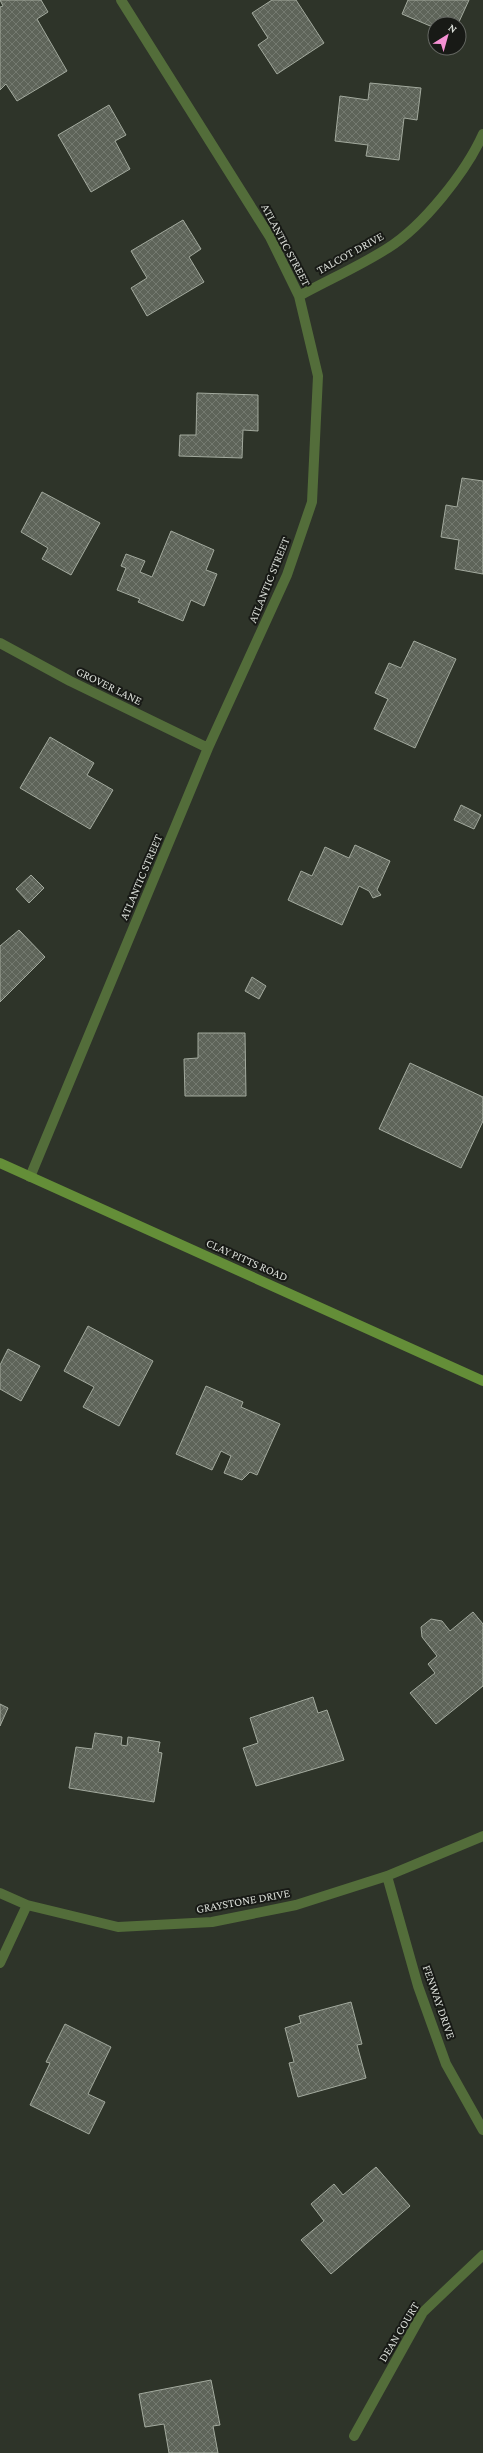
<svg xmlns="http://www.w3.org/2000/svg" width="483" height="2453" font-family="'Crimson Pro',serif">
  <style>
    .building { fill: url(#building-cross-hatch); stroke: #a3aa9e }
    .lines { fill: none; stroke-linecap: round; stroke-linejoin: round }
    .street { stroke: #536d3a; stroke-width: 10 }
    .secondary { stroke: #648e38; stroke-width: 10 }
    .labels { text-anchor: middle; stroke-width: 4; stroke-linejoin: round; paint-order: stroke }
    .street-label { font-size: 12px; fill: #d7dbd5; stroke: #181a16 }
  </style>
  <defs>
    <pattern id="building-cross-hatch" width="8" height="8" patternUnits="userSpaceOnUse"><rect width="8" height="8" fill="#5e6459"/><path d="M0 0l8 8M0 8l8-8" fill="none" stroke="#747a70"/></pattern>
  </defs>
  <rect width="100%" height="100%" fill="#2e3429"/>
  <path class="building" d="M0,0h41l7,12 -11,7 30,52 -50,30 -11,-17 -6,6v-83l3,-1z
    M272,0h24l28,43 -47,31 -19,-29 10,-7 -16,-25z
    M408,0h61l-11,24h-23v4l-33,-14z
    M370,83l51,5 -4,32 -13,-2 -5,42 -33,-4 2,-11 -33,-4 5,-45 28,4z
    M109,105l17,30 -11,6 15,28 -39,23 -33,-57z
    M183,220l18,29 -12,8 15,25 -57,34 -16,-28 16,-10 -16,-27z
    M197,393l61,2v36l-15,-1 -1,28 -63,-2 1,-21h16z
    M462,478l21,3v93l-28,-5 4,-29 -18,-3 5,-32 11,2z
    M42,492l58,31 -29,52 -29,-16 6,-11 -27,-16z
    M171,531l43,19 -8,20 11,4 -13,32 -13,-6 -8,21 -45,-19 2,-3 -23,-9 9,-22 -5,-2 5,-12 19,7 -5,11 12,5z
    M414,641l42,18 -41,89 -41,-19 14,-30 -13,-6 14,-30 12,5z
    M50,737l44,26 -7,12 26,15 -23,39 -70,-41z
    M461,805l20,10 -7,14 -20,-9z
    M355,845l35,16 -13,29 4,5 -8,3 -4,-7 -10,-5 -17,39 -54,-25 13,-29 11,5 13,-29 24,11z
    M31,875l13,13 -15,15 -13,-14z
    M19,930l26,27 -45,45v-56z
    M252,977l14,9 -7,13 -14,-8z
    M198,1033h47l1,63h-61l-1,-37 14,-1z
    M410,1063l73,34v24l-22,47 -82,-39z
    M88,1326l65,35 -34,65 -36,-19 11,-20 -30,-16z
    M8,1349l32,17 -19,35 -21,-12v-24z
    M206,1386l37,16 -2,5 39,17 -23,51 -7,-3 -8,8 -18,-7 7,-17 -10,-5 -9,19 -36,-16z
    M473,1612l10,12v62l-47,38 -26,-31 25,-20 -7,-9 9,-8 -15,-19 -1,-10 10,-8 11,2 8,10z
    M313,1697l5,16 9,-3 17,50 -88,26 -13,-38 15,-5 -8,-25z
    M0,1704l8,4 -8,18z
    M95,1733l27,4 -1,8 6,1 1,-9 32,5 -2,10 4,1 -8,49 -85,-14 7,-41 16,2z
    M351,2002l11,42 -5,1 9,33 -68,19 -9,-34 5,-1 -9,-34 16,-5 -2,-7z
    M65,2024l46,23 -23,47 17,8 -16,32 -59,-29 20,-42 -4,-1z
    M376,2167l34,39 -79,68 -30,-34 23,-19 -13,-17 23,-20 9,11z
    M211,2380l9,45 -7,1 5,27h-49l-5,-29 -19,3 -6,-33z"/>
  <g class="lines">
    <path class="street" d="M299,296c29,-16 61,-30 89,-48 35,-22 78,-76 95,-114
      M0,643l70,38 138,67
      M30,1177l178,-429 79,-173 25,-73 6,-126 -19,-80 -29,-59 -149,-237
      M387,1876l31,110 28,78 37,66
      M0,1893l27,12 91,22 94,-5 84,-17 91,-29 96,-40
      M0,1963l27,-58
      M354,2436l69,-124 60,-57"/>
    <path class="secondary" d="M0,1163l483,218"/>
  </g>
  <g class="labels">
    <g class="street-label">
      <text transform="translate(286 245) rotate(62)" y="4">ATLANTIC STREET</text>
      <text transform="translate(350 253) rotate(-29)" y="4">TALCOT DRIVE</text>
      <text transform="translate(269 580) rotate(-68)" y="4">ATLANTIC STREET</text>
      <text transform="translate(109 686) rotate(26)" y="4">GROVER LANE</text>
      <text transform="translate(141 877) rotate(-67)" y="4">ATLANTIC STREET</text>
      <text transform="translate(247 1260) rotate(24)" y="4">CLAY PITTS ROAD</text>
      <text transform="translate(243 1901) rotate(-10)" y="4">GRAYSTONE DRIVE</text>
      <text transform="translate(439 2002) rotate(71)" y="4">FENWAY DRIVE</text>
      <text transform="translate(399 2332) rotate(-59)" y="4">DEAN COURT</text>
    </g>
  </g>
  <g transform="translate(447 36) rotate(37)"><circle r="19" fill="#181a16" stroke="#646762"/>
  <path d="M0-3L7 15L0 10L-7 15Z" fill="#f591d3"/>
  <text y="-6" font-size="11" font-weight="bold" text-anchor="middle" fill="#d7dbd5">N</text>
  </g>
</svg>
